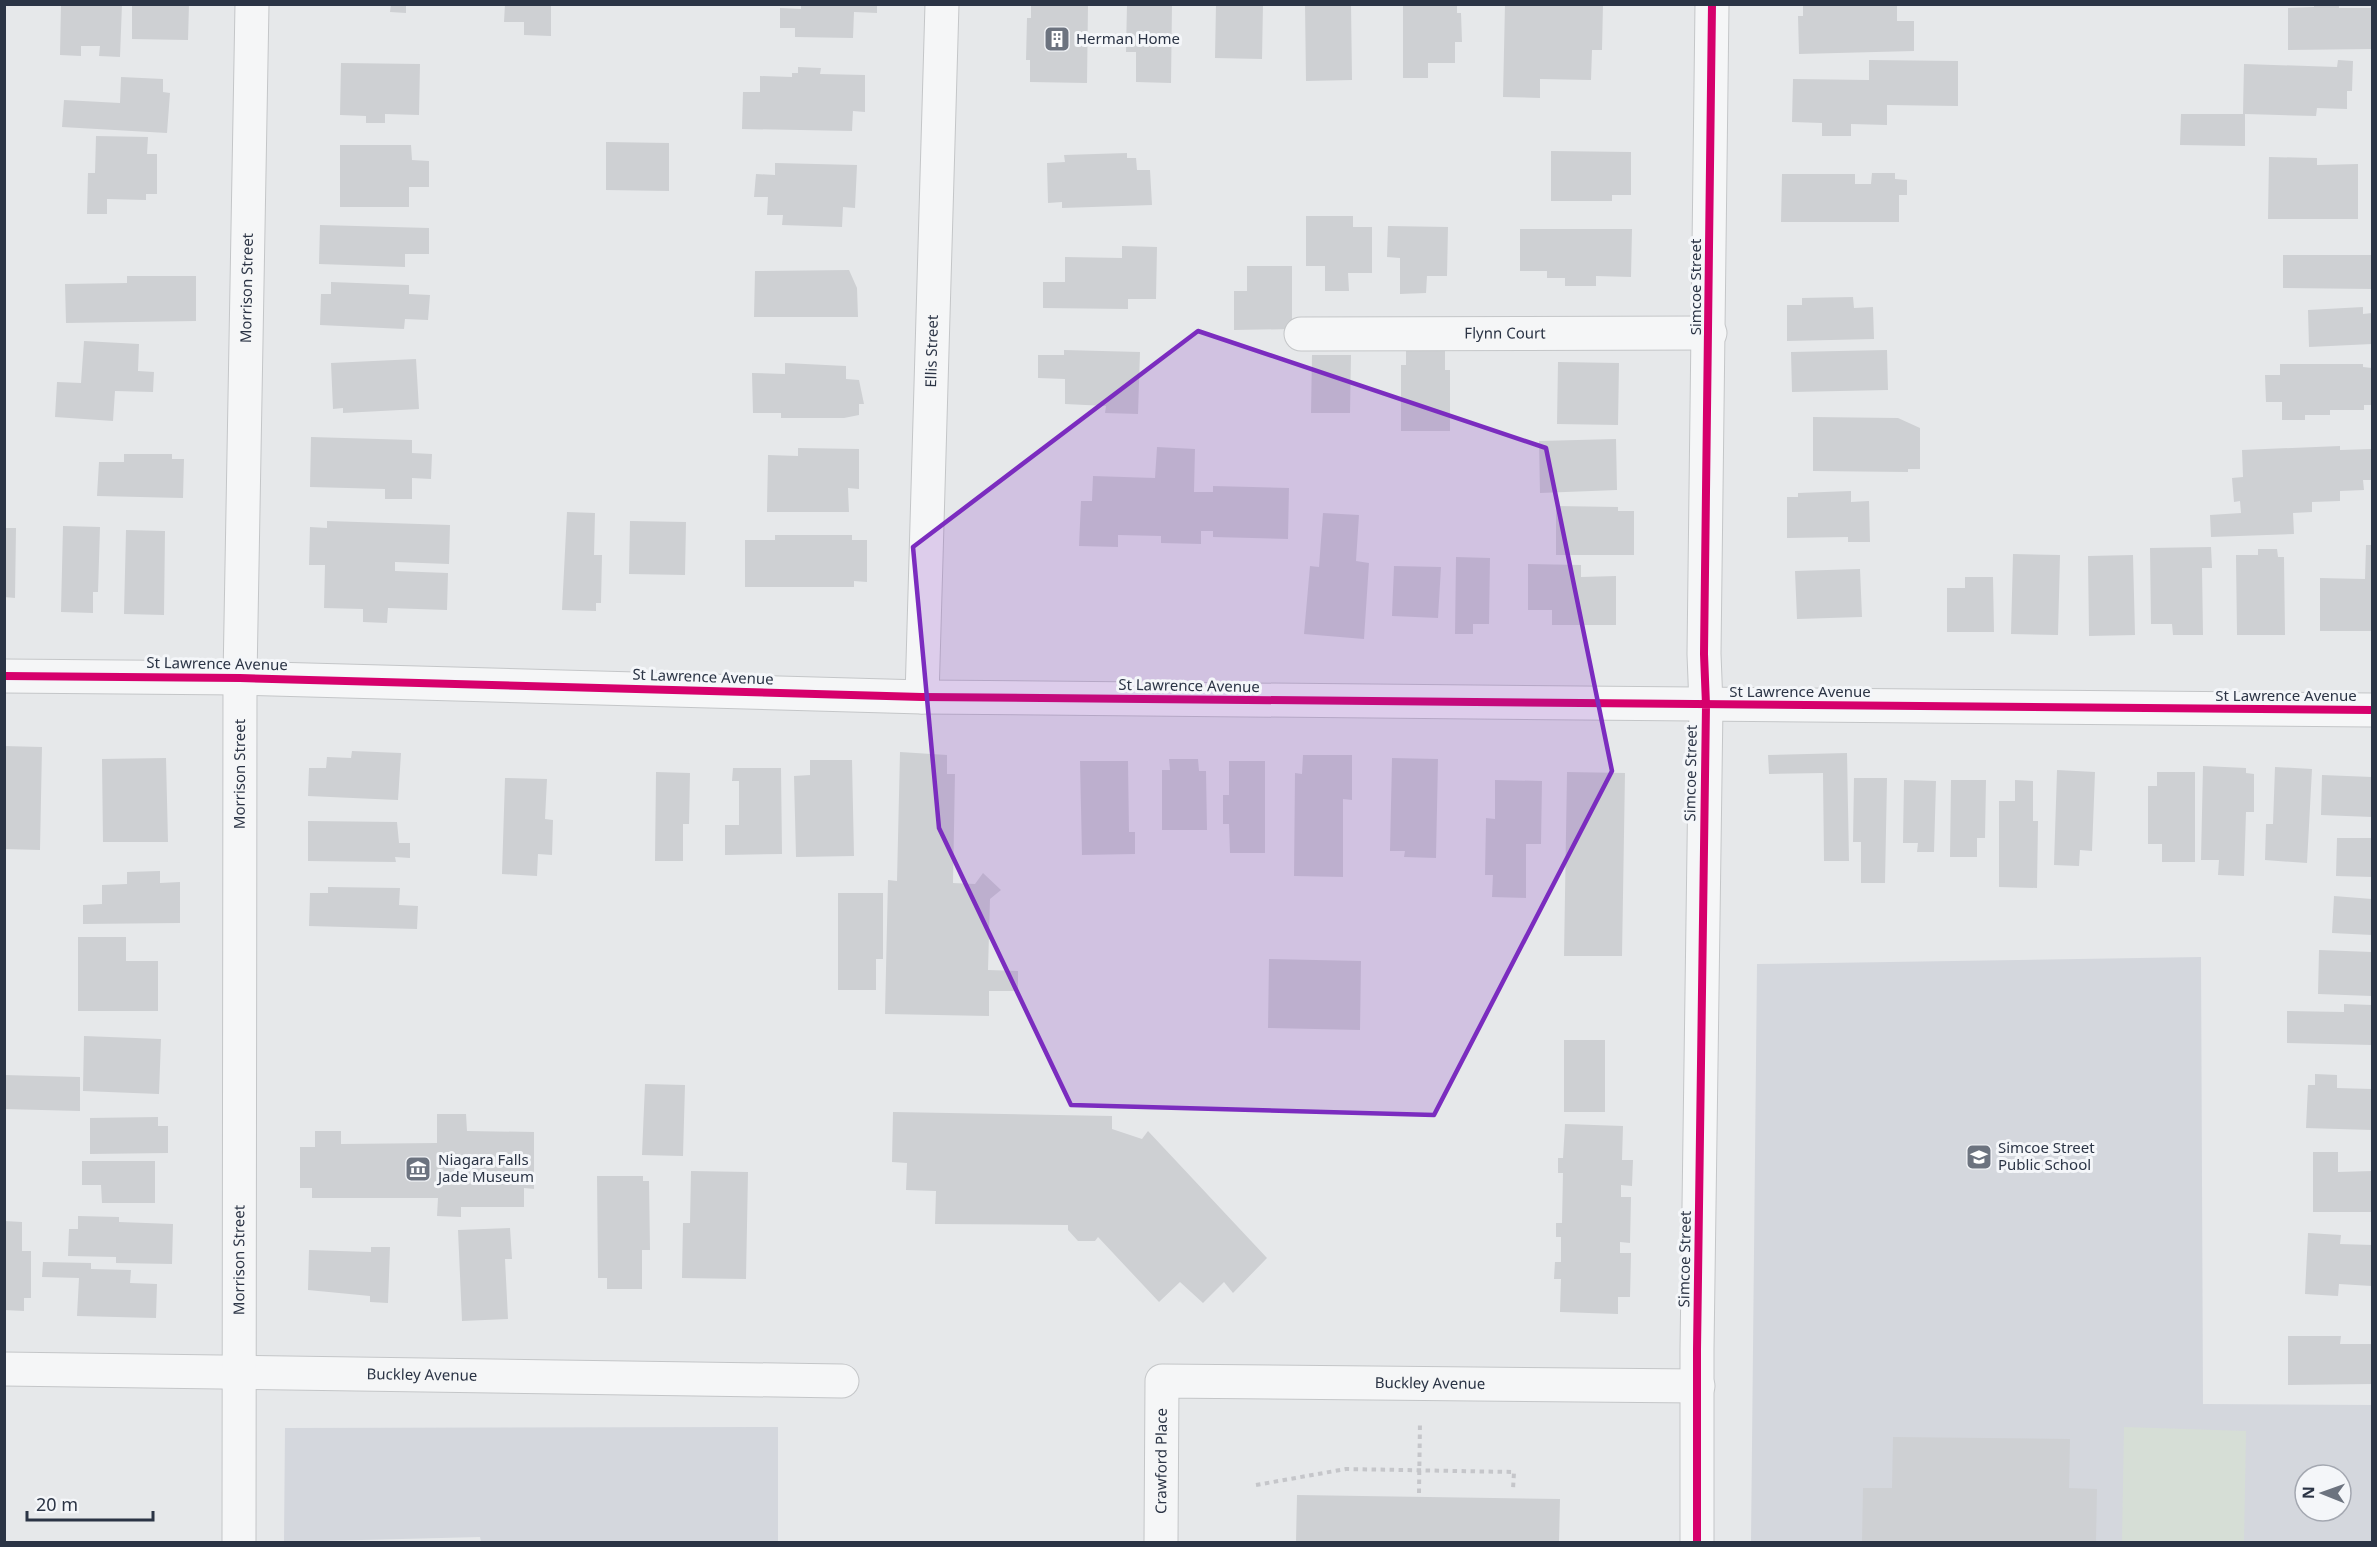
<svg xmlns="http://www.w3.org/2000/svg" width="2377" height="1547" font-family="'Noto Sans',sans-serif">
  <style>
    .built { fill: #d4d7dd; fill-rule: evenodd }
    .green { fill: #d6ded6 }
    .building { fill: #ced0d3 }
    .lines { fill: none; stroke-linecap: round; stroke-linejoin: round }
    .minor-casing { stroke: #c4c6c8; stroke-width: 35 }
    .path { stroke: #c5c6ca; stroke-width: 4; stroke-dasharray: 4.5 4.5; stroke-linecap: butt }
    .minor { stroke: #f5f6f7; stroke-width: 33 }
    .cycleway-casing { stroke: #f4f6f9; stroke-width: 11 }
    .cycleway { stroke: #d6006c; stroke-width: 8 }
    .marked { fill: #7b2cbf; fill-opacity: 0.2; stroke: #7b2cbf; stroke-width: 4.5; stroke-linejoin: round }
    .labels { text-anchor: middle; stroke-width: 6; stroke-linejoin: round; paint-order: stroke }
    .poi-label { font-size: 15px; fill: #2b3445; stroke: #f4f6f9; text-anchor: start }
    .street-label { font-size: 15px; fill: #2b3445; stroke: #f4f6f9 }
  </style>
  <rect width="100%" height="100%" fill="#e6e8ea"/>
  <path class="built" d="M2201,957l2,447 169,1v137h-621l6,-578zM2305,1475h36v36h-36z
    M778,1427v115h-297l-1,-5 -196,5 1,-114z"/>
  <path class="green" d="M2124,1427l122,4 -2,111h-122z"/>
  <path class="building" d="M61,4h61l-2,53 -21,-1 1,-10h-19v10l-21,-1z
    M132,4h57l-1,36 -56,-1z
    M391,4h15v9l-16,-1z
    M505,4h46v32l-27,-1v-13h-20z
    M801,4h76v9l-23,-1 -1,26 -58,-1v-9h-15v-20l21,1z
    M1031,4h57l-1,79 -57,-1v-22h-4l1,-42h4z
    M1127,4h45l-1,79 -35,-1v-30h-10z
    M1216,4h47l-1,55 -47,-1z
    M1305,4h46l1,76 -46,1z
    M1403,4h54v9h4l1,29h-7v21h-27v15h-25z
    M1505,4h98l-1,46h-10l-1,30 -51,-1v19l-37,-1z
    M1803,4h94v17h17v30l-115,3 -1,-38h5z
    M2314,4h25v4h33v41l-84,1v-42l26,-1z
    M1869,60l89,1v45l-71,-1v20l-36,-1v12h-29v-13l-30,-1 1,-43 76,1z
    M2338,60l15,1 -1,30h-5v18l-30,-1 -1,8 -71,-2v32l-65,-1 1,-31h62l1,-50 93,3z
    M341,63l79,1 -1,51 -34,-1v9h-19v-7l-26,-1z
    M798,67l23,1 -1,6 45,1v37l-12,-1 -1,20 -110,-2 1,-37h17v-16l32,1v-4h6z
    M121,77l42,2v13l7,1 -3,40 -105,-6 2,-27 56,3z
    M96,136l52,1 -1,17h10v40h-11v6l-39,-1v15h-20l1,-41h7z
    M606,142l63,1v48l-63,-1z
    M340,145h71l1,15 17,1v26h-20v20h-69z
    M1551,151l80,1v43h-19v6h-61z
    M1127,153v5h9l1,12h13l2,35 -90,3v-6l-14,1 -1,-40 18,-1 -1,-7z
    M2269,157l48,1v7l41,-1v55h-90z
    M775,163l82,2 -2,43 -12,-1 -1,20 -60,-2 1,-10h-16l1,-18h-14l2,-23 19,1z
    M1872,173h23v6l12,1v15h-8v27h-118l1,-48h73v10h16z
    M1306,216h47v11h19v46h-24l1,18h-24v-25h-19z
    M320,225l109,3v26h-24v13l-86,-3z
    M1388,226l60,1 -1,49h-20l-1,17 -26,1v-36l-13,-1z
    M1520,229h112l-1,48 -35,-1v10h-31v-8h-18v-7h-27z
    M1122,246l35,1 -1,52h-28v10l-85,-1v-26h22v-25l57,1z
    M2283,255h89v34l-89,-1z
    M1247,266h45v63l-58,1v-39h13z
    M849,270l8,18 1,29h-104l1,-46z
    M127,276h69v45l-130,2 -1,-39 62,-1z
    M331,282l78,3v9l21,1 -2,25 -23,-1 -1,10 -84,-4 1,-31h10z
    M1853,297l1,11 19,-1 1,32 -87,2v-36h15v-7z
    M2363,307v7l9,-1v31l-63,3 -1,-37z
    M84,341l55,3 -1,27 16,1 -1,20 -38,-1 -2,30 -58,-4 2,-35 24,1z
    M1445,349v21h5v61h-49v-66h5v-15z
    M1064,350l76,2 -2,62 -33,-1 1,-7 -41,-2v-25l-27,-1v-23h26z
    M1887,350l1,40 -96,2 -1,-40z
    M1312,355h39l-1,58h-39z
    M416,359l3,50 -76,4v-5l-10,1 -2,-46z
    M1558,362l61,1 -1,62 -61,-1z
    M785,363l61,3v13l13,1 5,24h-5v11l-15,3h-63v-5h-28l-1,-40 33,1z
    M2280,364h83v3l9,1v37h-8v5h-34v5h-25v5h-23v-18h-16l-1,-27h15z
    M1813,417l85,1 22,10v41h-12v3l-95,-1z
    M311,437l101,3v13l20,1 -1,25 -19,-1v21h-27v-10l-75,-2z
    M1616,439l1,51 -77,3 -1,-52z
    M2340,446v4l32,-1v31h-9l1,10 -24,1v10l-28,1v10l-19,1 1,21 -83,3 -1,-22 31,-2 -1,-12 -6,1 -2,-24 11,-1 -1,-27z
    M1157,447l38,2 -1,43h19v-6l76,2 -1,51 -75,-2v-6h-12v13l-40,-1v-7l-43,-1v12l-39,-1 2,-45h11l1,-25 62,2z
    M798,448l61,1v40l-11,-1 1,24h-82l1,-57 30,1z
    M124,454h48v5h12l-1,39 -86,-2 2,-34h25z
    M1851,491v11l18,-1 1,41h-22v-5l-61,1v-41h11v-4z
    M1556,506l62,1v4h16v44h-78z
    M567,512l28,1 -1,42h8l-1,48h-5v8l-34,-1z
    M1323,513l36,2 -3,46 13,2 -5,76 -60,-5 6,-68 9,1z
    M327,521l123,4 -1,39 -54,-2v9l53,2 -1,37 -59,-2 -1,15 -24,-1v-13l-39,-1 1,-43h-16l1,-38 17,1z
    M630,521l56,1 -1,53 -56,-1z
    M63,526l37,1 -2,65h-5v21l-32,-1z
    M4,528h12l-1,70 -11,-1z
    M126,530l39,1 -1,84 -40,-1z
    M775,535h77v5h15v42l-13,-1v6h-109v-47h30z
    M2366,545h6v86h-52v-53l45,1z
    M2211,547l1,21h-10l1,67h-30l-1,-11h-21l-1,-76z
    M2258,549h19l1,8h6l1,78h-48l-1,-80h22z
    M2013,554l47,1 -2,80 -47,-1z
    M2133,555l2,80 -46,1 -1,-80z
    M1456,557l34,1 -1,66h-16v10h-18z
    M1528,564l53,1v12l35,-1v49h-64v-15h-24z
    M1394,566l47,1 -3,51 -46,-2z
    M1860,569l2,48 -65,2 -2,-48z
    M1965,577h28l1,55h-47v-44h18z
    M4,746l38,1 -2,103 -36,-1z
    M352,751l49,2 -3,47 -90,-4 1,-28h17l1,-11 24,1z
    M900,752l47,3v19h8l-2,109 22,1 8,-11 18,17 -11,9 -2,71 30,1v20h-29v25l-104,-2 3,-134 9,1z
    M1847,753l2,108h-25l-1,-88 -54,1 -1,-19z
    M1303,755h49v45l-9,-1v78l-49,-1 1,-103 7,1z
    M166,758l2,84h-65l-1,-83z
    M1392,758l46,1 -2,99 -32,-1 1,-6h-15z
    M1169,759h29l1,12h7l1,59h-45v-60h8z
    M810,760h42l2,96 -58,1 -2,-81 16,-1z
    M1080,761h48l1,71h6v22l-53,1z
    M1229,761h36v92h-35l-1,-29h-6v-29h6z
    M2203,766l43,2v5l8,1v38h-8l-2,64 -26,-1 1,-15h-18z
    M2275,767l37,2 -5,94 -42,-3 1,-36h7z
    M733,768h48l1,86 -57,1v-30h14v-44h-7z
    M2057,770l38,2 -3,79 -12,-1 -1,16 -25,-1z
    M656,772l34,1 -1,51h-6v37h-28z
    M1567,772l58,1 -3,183h-58z
    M2157,772h38v90h-33v-18h-14v-58h9z
    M2322,775l50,2v40l-51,-2z
    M505,778l42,1 -2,40 8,1 -1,35 -14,-1 -1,22 -35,-2z
    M1854,778h33l-2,105h-24v-41h-8z
    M1495,780l47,1 -1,63h-15v54l-34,-1 1,-22h-8l1,-57 9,1z
    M1904,780l32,1 -2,71h-17l1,-9h-15z
    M1951,780h35l-1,58h-8v19h-27z
    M2015,780l18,1v40h5l-1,67 -38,-1v-86h16z
    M308,821l89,1 2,21h11v15l-15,-1 1,5 -88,-1z
    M2337,838h35v39l-36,-1z
    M160,871v12l20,-1v41l-97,1v-19l19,-1v-19l25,-1v-12z
    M328,887l72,1 -1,17 19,1 -1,23 -108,-3 1,-33h18z
    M838,893h45v66h-7v31h-38z
    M2334,896l38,3v36l-40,-2z
    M78,937h48v24h32v50h-80z
    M2319,950l53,2v44l-54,-2z
    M1269,959l92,2 -1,69 -92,-2z
    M2344,1004l28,1v40l-85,-2v-32l57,1z
    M84,1036l77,3 -2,55 -76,-3z
    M1564,1040h41v72h-41z
    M2315,1074l22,1v13l35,1v41l-66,-2 2,-43h7z
    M4,1075l76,2v34l-76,-2z
    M645,1084l40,1 -2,71 -41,-1z
    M893,1112l219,4v13l30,10 6,-8 119,127 -34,35 -9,-11 -21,21 -23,-21 -21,20 -61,-65 -3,4h-17l-10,-11v-5l-133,-1 1,-33 -30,-1 1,-27 -15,-1z
    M437,1114h29l1,17 67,1v57l-10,-1v19h-63v10l-24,-1 1,-18h-126v-10h-12v-41h15v-16h26v13l96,-1z
    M158,1117v9h10v27l-78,1v-36z
    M1565,1124l58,2 -1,34h11l-1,26 -11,-1v12h10l-1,46 -10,-1v11h11l-1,44h-12v17l-58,-2 1,-33h-7l1,-17h6v-25h-5v-14h6l1,-50h-5v-15h5z
    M2313,1152h25v20l34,-1v41h-59z
    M82,1161h73v42h-53l-1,-18h-19z
    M691,1171l57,1 -2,107 -64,-1 1,-55h7z
    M597,1176h46v5h6l1,69h-8v39h-35v-11h-9z
    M78,1216l41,1v5l54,2 -1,40 -56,-1v-6l-48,-1 1,-27h9z
    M4,1221l18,1v29h9v47h-7v13l-20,-1z
    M510,1228l2,31h-7l3,60 -46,2 -4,-91z
    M2308,1233l33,2 -1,9 32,1v41l-33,-2 -1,12 -33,-2z
    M371,1247h19l-2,56 -18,-1v-6l-62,-6 1,-40 62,2z
    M43,1262l48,1v6l40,1 -1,13 27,1 -1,34 -79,-2 2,-38 -37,-1z
    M2288,1336h53l-1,8h32v40l-84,1z
    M1893,1437l177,2 -1,49 28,1 -1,53h-234l1,-54h29z
    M1297,1495l263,4 -1,43h-263z"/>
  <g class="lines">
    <g class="minor-casing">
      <g id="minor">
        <path id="s1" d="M1301,334l409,-1"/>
        <path d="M4,676l236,2 682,19 1450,13"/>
        <path id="s2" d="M922,697l20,-693"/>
        <path id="s3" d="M4,1369l838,12"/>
        <path id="s4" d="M239,1542l1,-864 12,-674"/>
        <path id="s5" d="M1161,1542l1,-161 536,5"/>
        <path d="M1697,1542v-192l9,-645 -2,-51 8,-650"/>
      </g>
    </g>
    <path class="path" d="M1256,1485l90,-16 168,3 -1,17
      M1419,1493l1,-72"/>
    <use href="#minor" class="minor"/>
    <g class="cycleway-casing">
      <path id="cycleway" d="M4,676l236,2 682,19 1450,13
        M1697,1542v-192l9,-645 -2,-51 8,-650"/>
    </g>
    <use href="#cycleway" class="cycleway"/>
  </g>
  <path class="marked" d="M1198,331l348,117 66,323 -178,344 -363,-10 -132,-277 -26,-281z"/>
  <defs>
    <g id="building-square" transform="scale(1.35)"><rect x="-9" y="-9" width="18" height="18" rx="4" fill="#6c737f" stroke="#f4f6f9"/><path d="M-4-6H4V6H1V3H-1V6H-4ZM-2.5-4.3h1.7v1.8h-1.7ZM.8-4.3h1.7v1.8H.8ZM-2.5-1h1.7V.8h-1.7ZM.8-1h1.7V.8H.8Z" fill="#fff"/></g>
    <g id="school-square" transform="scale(1.35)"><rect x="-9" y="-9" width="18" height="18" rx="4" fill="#6c737f" stroke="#f4f6f9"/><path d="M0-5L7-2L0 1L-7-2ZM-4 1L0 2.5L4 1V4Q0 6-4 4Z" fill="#fff"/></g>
    <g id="museum-square" transform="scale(1.35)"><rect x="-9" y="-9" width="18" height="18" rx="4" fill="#6c737f" stroke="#f4f6f9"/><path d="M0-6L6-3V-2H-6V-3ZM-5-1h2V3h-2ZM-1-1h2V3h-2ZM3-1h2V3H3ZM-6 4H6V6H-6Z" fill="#fff"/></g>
  </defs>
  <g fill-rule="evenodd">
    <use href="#building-square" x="1057" y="39"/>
    <use href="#school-square" x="1979" y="1157"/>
    <use href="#museum-square" x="418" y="1169"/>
  </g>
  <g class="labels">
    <g class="poi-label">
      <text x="1076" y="44">Herman Home</text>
      <text x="1998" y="1153">Simcoe Street<tspan x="1998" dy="17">Public School</tspan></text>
      <text x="438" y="1165">Niagara Falls<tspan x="438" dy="17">Jade Museum</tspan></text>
    </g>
    <g class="street-label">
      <text transform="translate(1696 287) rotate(-90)" y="5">Simcoe Street</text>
      <text dy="5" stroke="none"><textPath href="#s4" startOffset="1254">Morrison Street</textPath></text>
      <text dy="5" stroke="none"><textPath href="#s1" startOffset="204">Flynn Court</textPath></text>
      <text dy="5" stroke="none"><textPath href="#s2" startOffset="346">Ellis Street</textPath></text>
      <text transform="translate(217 664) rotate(1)" y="5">St Lawrence Avenue</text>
      <text transform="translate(703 677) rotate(2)" y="5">St Lawrence Avenue</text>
      <text transform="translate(1189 686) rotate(1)" y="5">St Lawrence Avenue</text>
      <text x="1800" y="697">St Lawrence Avenue</text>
      <text x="2286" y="701">St Lawrence Avenue</text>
      <text dy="5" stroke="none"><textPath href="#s4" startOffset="768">Morrison Street</textPath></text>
      <text transform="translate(1691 773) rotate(-89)" y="5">Simcoe Street</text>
      <text dy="5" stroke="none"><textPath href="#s4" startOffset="282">Morrison Street</textPath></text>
      <text transform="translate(1685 1259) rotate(-89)" y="5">Simcoe Street</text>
      <text dy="5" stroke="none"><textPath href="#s3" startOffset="418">Buckley Avenue</textPath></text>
      <text dy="5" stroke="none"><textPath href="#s5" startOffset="429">Buckley Avenue</textPath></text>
      <text dy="5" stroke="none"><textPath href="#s5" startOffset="81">Crawford Place</textPath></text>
    </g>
  </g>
  <rect width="2377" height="1547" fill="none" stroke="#2b3445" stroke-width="12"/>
  <g transform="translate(2323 1493) rotate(271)"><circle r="28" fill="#f4f6f9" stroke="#a4a8b1" stroke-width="1.5"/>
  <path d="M0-4.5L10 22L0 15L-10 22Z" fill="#6c737f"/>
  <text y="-9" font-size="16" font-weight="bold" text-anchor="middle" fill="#2b3445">N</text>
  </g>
  <path d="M27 1511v9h126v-9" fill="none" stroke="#2b3445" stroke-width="3"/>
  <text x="36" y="1511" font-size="18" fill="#2b3445" stroke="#f4f6f9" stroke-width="4.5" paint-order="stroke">20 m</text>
</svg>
